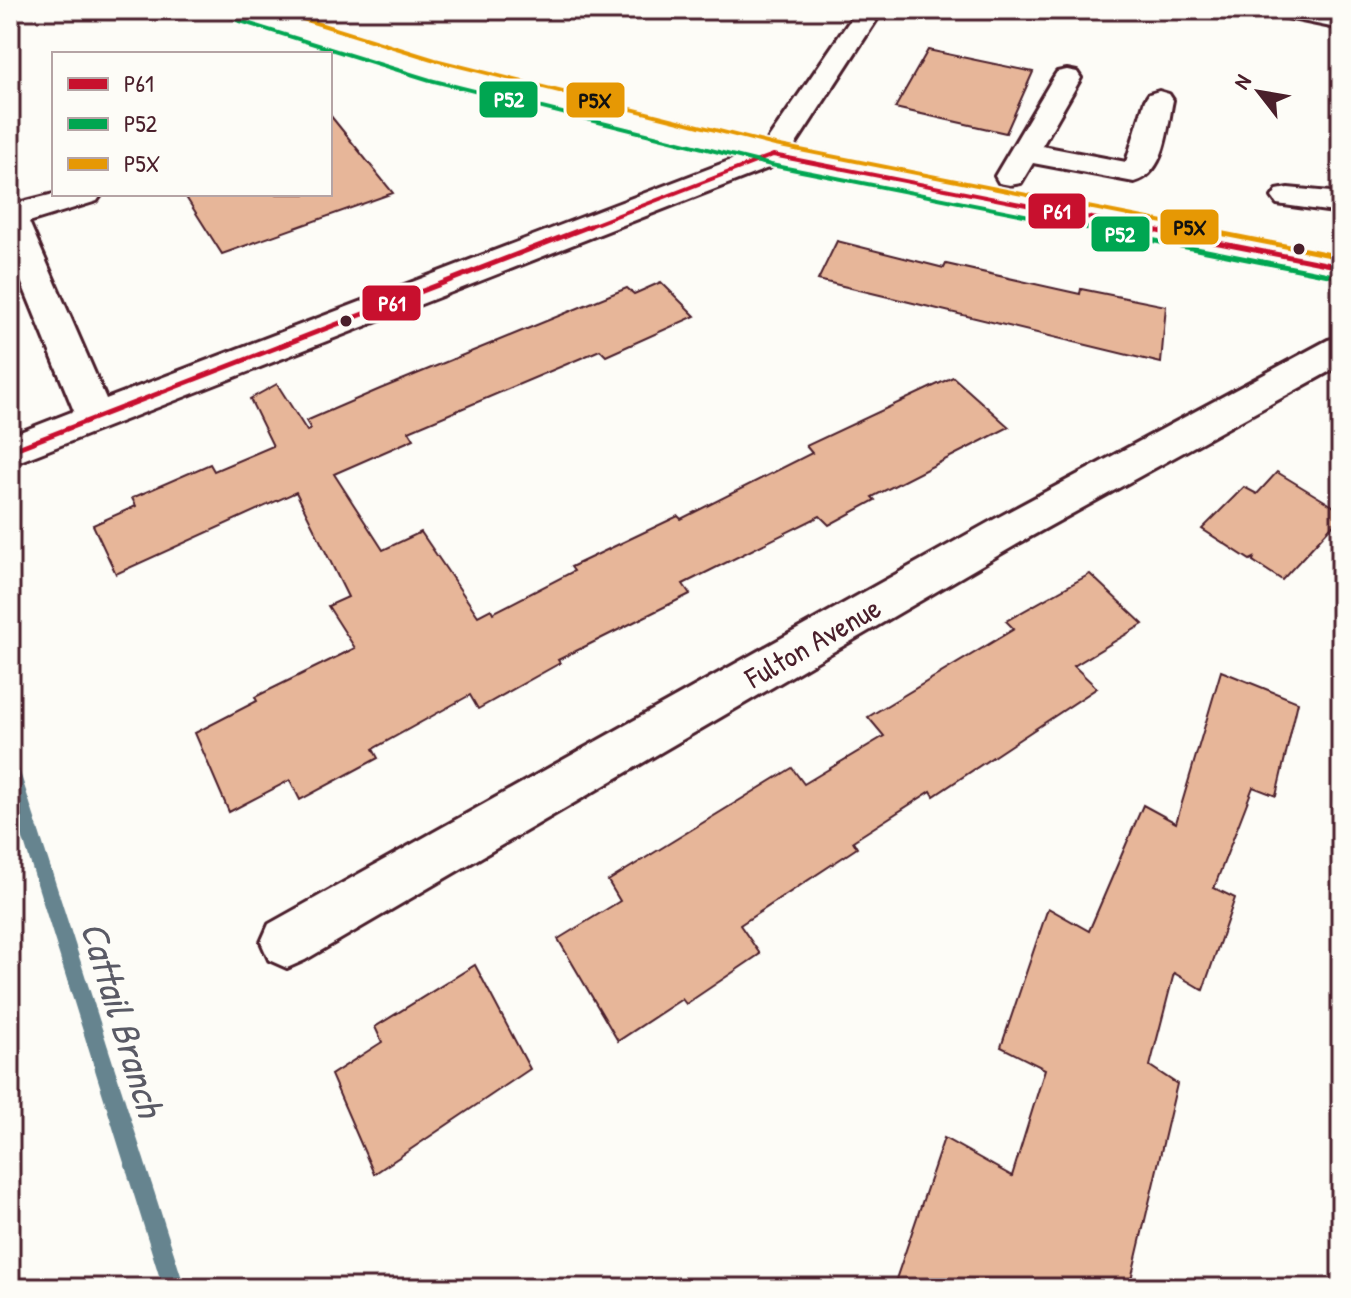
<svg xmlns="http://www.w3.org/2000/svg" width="1351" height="1298" font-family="'Patrick Hand',sans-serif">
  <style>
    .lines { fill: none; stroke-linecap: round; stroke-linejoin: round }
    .stream { fill: #66848f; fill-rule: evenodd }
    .building { fill: #e7b699; stroke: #4a1f2b; stroke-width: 2 }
    .minor-casing { stroke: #4a1f2b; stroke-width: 6 }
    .minor { fill: #fdfcf7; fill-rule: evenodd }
    .bus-1-far1-casing { stroke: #fdfcf7; stroke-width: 8 }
    .bus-1-casing { stroke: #fdfcf7; stroke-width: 10 }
    .bus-2-far1-casing { stroke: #fdfcf7; stroke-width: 8 }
    .bus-2-casing { stroke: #fdfcf7; stroke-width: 10 }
    .bus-3-far1-casing { stroke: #fdfcf7; stroke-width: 8 }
    .bus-3-casing { stroke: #fdfcf7; stroke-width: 10 }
    .bus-1-far1 { stroke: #c8102e; stroke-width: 4 }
    .bus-1 { stroke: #c8102e; stroke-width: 5 }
    .bus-2-far1 { stroke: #00a651; stroke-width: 4 }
    .bus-2 { stroke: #00a651; stroke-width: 5 }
    .bus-3-far1 { stroke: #e69804; stroke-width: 4 }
    .bus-3 { stroke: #e69804; stroke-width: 5 }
    .bus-dot { fill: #4a1f2b; stroke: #fdfcf7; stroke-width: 3 }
    .labels { text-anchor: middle; stroke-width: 6; stroke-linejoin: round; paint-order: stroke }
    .street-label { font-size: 30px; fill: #4a1f2b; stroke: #fdfcf7 }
    .near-water-label { font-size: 38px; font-style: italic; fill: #5a5a65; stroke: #fdfcf7 }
    .line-badge { stroke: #fdfcf7; stroke-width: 3 }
    .badge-label { font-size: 22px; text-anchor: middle; font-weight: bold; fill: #fff }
    .pale-badge-label { font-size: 22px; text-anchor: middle; font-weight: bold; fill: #111 }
  </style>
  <rect width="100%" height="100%" fill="#fdfcf7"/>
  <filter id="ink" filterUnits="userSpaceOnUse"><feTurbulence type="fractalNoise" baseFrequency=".0125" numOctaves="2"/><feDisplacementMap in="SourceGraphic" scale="16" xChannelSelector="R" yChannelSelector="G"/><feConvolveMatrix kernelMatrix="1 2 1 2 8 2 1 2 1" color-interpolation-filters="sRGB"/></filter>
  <g filter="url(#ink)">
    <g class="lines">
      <path class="stream" d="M10,761l6,2 3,6 166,519h-22l-153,-491z"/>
    </g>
    <path class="building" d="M928,50l105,22 -27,61 -111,-25z
      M330,115l63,78 -171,61 -38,-60h146z
      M837,241l107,27 2,-4 134,30 1,-5 85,17 -5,57 -343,-83z
      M661,282l34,34 -89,40 -6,-6 -191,81 5,8 -80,35 49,76 38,-18 57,84 13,-7 2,4 81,-42 -3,-4 107,-51 3,3 131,-66 -6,-7 147,-69 56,50 -137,70 3,3 -46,25 -9,-9 -137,68 7,10 -132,66 2,3 -82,46 -8,-14 -97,54 5,9 -78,42 -10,-20 -61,32 -34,-79 62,-32 -2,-4 100,-49 -27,-42 20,-9 -52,-105 -180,82 -23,-49 43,-19 -4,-8 78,-34 4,7 59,-25 -23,-47 27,-15 30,47 4,-2 -5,-8 74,-32 247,-101 7,6z
      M1277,472l64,39v5l-59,64 -29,-19 1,-3 -4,2 -48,-31 42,-42 13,7z
      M1090,574l53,50 -69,42 23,22 -163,108 -3,-5 -78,50 4,7 -117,77 20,29 -74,50 -4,-5 -64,42 -60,-102 62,-38 -12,-20 184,-113 12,16 80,-48 -16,-19 146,-88 -8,-8z
      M1221,671l77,31 -22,94 -23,-9 -39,101 21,10 -32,92 -29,-17 -24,93 27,18 -48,204h-236l51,-150 68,38 33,-107 -44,-22 47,-139 41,23 54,-126 33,18z
      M475,965l55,104 -156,105 -43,-99 51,-33 -7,-15z"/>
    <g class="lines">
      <g class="minor-casing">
        <path id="minor" d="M227,10h40l175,54 323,80 92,-134h26l-91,140 549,106v22l-565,-113 -766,300v-29l64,-25 -64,-157v-49l44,-11h48l-5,7 -68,21 77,177 636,-243 -320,-80 -191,-60z
          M1273,10l68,3v16l-64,-13z
          M1067,70l10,2 4,6 -39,68 84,16 19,-62 4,-6 10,-3 10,3 4,6c-6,27 -7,74 -39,82l-101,-19 -12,20 -11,2 -11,-2 -4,-7 58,-98 4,-6z
          M1288,188l53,5v20l-64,-9 -5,-7 5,-7z
          M1341,337v28l-320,177 -716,418 -18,8 -18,-8 -8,-18 8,-18 724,-404 335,-180z"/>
      </g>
      <use href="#minor" class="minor"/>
      <g class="bus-1-far1-casing">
        <path id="bus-1-far1" d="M773,155l369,73
          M585,228l188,-73"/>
      </g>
      <g class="bus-1-casing">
        <path id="bus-1" d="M1132,226l209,41
          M10,451l580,-225"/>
      </g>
      <g class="bus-2-far1-casing">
        <path id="bus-2-far1" d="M237,20l193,60 341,85 319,63"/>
      </g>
      <g class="bus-2-casing">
        <path id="bus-2" d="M1079,226l260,51"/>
      </g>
      <g class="bus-3-far1-casing">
        <path id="bus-3-far1" d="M274,10l161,50 340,85 419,83"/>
      </g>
      <g class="bus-3-casing">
        <path id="bus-3" d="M1183,226l158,31"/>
      </g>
      <use href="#bus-1-far1" class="bus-1-far1"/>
      <use href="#bus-1" class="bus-1"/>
      <use href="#bus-2-far1" class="bus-2-far1"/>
      <use href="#bus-2" class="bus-2"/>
      <use href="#bus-3-far1" class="bus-3-far1"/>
      <use href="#bus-3" class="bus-3"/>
    </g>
  </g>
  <g class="bus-dot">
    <circle cx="1299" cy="249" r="7"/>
    <circle cx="346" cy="321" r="7"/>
  </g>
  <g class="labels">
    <g class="street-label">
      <text transform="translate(813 643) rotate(-30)" y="10">Fulton Avenue</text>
    </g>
    <g class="near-water-label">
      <text transform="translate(122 1019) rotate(73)" y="13">Cattail Branch</text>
    </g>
  </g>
  <g class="line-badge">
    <rect x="478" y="80" width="61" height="39" rx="8" fill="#00a651"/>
    <rect x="565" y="81" width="61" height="38" rx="8" fill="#e69804"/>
    <rect x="1027" y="192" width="60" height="38" rx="8" fill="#c8102e"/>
    <rect x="1159" y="208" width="61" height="38" rx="8" fill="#e69804"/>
    <rect x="1090" y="215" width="61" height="38" rx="8" fill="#00a651"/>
    <rect x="361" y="284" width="61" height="38" rx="8" fill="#c8102e"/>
  </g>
  <g class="badge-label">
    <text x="509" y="107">P52</text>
    <text x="1057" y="219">P61</text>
    <text x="1120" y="242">P52</text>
    <text x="392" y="311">P61</text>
  </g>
  <g class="pale-badge-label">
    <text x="595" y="108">P5X</text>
    <text x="1190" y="235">P5X</text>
  </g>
  <rect width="1351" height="1298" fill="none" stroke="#fdfcf7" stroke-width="40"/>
  <rect x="20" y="20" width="1311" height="1258" fill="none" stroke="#4a1f2b" stroke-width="3" filter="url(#ink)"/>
  <rect x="52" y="52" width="280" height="144" fill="#fdfcf7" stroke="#b5a4a5" stroke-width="2"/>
  <rect x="68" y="78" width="40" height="12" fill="#c8102e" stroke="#b5a4a5" stroke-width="2"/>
  <text x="124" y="92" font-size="24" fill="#4a1f2b">P61</text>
  <rect x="68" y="118" width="40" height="12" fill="#00a651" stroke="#b5a4a5" stroke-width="2"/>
  <text x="124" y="132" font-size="24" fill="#4a1f2b">P52</text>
  <rect x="68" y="158" width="40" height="12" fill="#e69804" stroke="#b5a4a5" stroke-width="2"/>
  <text x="124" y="172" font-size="24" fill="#4a1f2b">P5X</text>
  <g transform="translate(1259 92) rotate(301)" stroke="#fdfcf7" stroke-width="6" paint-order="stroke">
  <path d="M0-6L14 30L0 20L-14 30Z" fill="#4a1f2b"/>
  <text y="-12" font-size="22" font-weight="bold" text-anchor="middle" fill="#4a1f2b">N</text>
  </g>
</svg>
